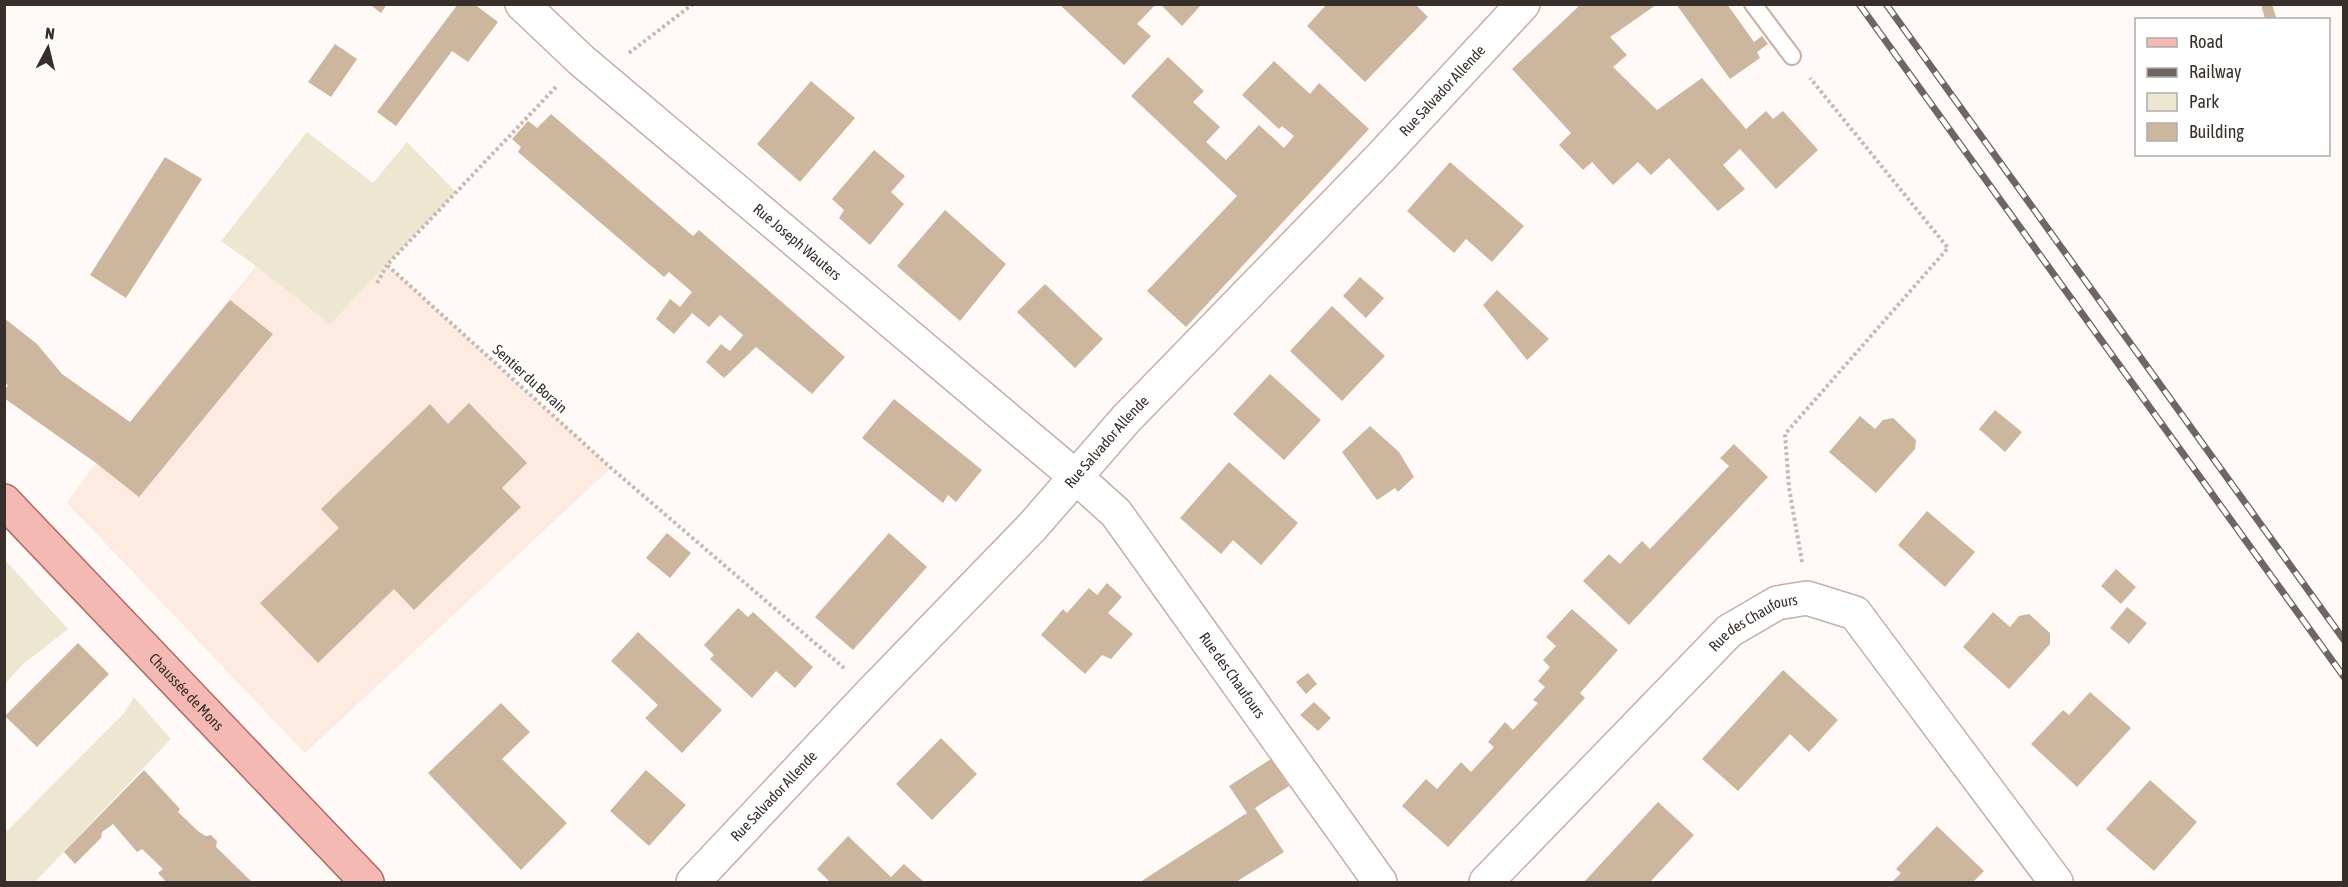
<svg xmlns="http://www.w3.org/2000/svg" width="2348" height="887" font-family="'Asap Condensed',sans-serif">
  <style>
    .built { fill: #fdeae0 }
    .green { fill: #ede6d1 }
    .building { fill: #ccb69e }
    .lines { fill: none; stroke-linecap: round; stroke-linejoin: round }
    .service-casing { stroke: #c6afa4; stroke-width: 20 }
    .minor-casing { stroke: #c6afa4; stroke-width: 36 }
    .tertiary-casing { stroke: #c6afa4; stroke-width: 36 }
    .primary-casing { stroke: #ac6a61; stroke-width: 36 }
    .path { stroke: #c1bbb7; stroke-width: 4; stroke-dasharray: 3 3; stroke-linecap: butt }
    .service { stroke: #fff; stroke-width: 16 }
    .minor { stroke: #fff; stroke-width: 33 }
    .tertiary { stroke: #fff; stroke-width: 33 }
    .primary { stroke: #f3b9b2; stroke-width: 33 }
    .rail-casing { stroke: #6e6661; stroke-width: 7 }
    .rail { stroke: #fff; stroke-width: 4.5; stroke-dasharray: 14; stroke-linecap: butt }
    .labels { text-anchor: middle; stroke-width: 4.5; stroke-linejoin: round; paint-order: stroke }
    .street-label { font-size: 15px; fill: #382f2a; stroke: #fff }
  </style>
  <rect width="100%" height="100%" fill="#fffaf7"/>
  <path class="built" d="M387,265l224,203 -306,285 -238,-250 29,-40 160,-197 74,57z"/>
  <path class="green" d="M307,132l66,51 34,-41 49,50 -126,132 -74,-58 -35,-25z
    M5,560l63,69 -46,36 -17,19z
    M134,697l37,42 -136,143h-30v-49l119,-120z"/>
  <path class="building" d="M369,4h18l-6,9z
    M458,4h16l24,18 -30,40 -16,-11 -56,75 -19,-14z
    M1059,4h97l-19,20 14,12 -27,29z
    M1160,4h42l-20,22z
    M1327,4h88l13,13 -63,65 -58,-56z
    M1676,4h51l27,38 8,-6 6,8 -11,8 3,6 -30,21z
    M2261,4h11l4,13 -11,2z
    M1576,5h80l-46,32 17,18 -14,12 44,43 45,-32 44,51 20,-18 7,8 10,-8 35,39 -42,39 -36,-40 -17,16 22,24 -27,22 -49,-53 -18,17 -13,-13 -25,23 -21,-23 -9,8 -24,-25 12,-12 -59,-64 66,-62z
    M335,44l22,15 -26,38 -23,-15z
    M1168,57l36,34 -11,11 27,25 -14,15 20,18 33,-35 25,23 10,-12 -12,-10 -3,3 -37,-34 32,-34 36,33 9,-11 50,46 -183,198 -39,-36 90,-95 -106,-100z
    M811,81l44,37 -55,64 -43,-38z
    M551,114l142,122 6,-6 146,127 -33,37 -56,-47 -32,31 -18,-16 15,-18 9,7 13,-16 -23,-20 -11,12 -17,-14 -18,21 -18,-15 14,-20 10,8 12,-15 -23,-20 -5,5 -146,-125 3,-5 -9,-8 16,-18 9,7z
    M874,150l31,26 -14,16 13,12 -34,41 -31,-27 5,-8 -12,-11z
    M165,157l37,22 -76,119 -36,-23z
    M1450,162l74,64 -32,36 -26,-23 -12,14 -47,-42z
    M945,210l61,54 -46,57 -63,-55z
    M1360,277l24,21 -18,20 -23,-22z
    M1045,284l58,55 -28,29 -58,-56z
    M1497,290l52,49 -22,21 -44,-55z
    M230,300l43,34 -134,163 -43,-34 -92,-65v-7l4,-6 -4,-2v-65l33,26 25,30 68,48z
    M1332,306l53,50 -43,45 -52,-50z
    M1270,374l51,46 -37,40 -51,-46z
    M894,399l88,71 -26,32 -8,-7 -5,8 -81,-65z
    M469,403l58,60 -25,25 19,19 -107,103 -20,-21 -76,74 -58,-60 79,-75 -18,-19 109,-105 18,20z
    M1995,410l27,22 -17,20 -26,-23z
    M1860,416l15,13 8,-9 10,-2 23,22 -1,9 -39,44 -47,-41z
    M1370,426l29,26 15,25 -16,15 -3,-4 -18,12 -35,-48z
    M1734,444l34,33 -139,148 -46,-44 26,-27 11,10 22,-23 8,8 79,-83 -9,-8z
    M1229,462l69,61 -37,42 -28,-25 -12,14 -41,-36z
    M1927,511l48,41 -30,35 -47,-42z
    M667,533l24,20 -21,25 -24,-20z
    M889,533l38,34 -74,83 -38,-33z
    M2116,569l20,18 -15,17 -20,-18z
    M1107,583l15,14 -14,16 25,21 -22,25 -9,-4 -17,19 -44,-39 22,-26 4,4 22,-25 8,7z
    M2127,607l20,16 -18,21 -19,-16z
    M738,608l10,9 5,-5 60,55 -18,21 -19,-17 -24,27 -42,-39 4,-4 -10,-10z
    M1572,609l46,41 -38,43 5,5 -137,149 -46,-41 24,-27 11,10 24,-27 10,10 23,-25 -6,-5 17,-20 8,8 25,-27 -5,-3 12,-13 -7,-6 12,-14 -7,-7 13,-14 -10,-9z
    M1993,612l17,15 9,-11 10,-2 21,19v11l-41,45 -46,-42z
    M638,632l84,78 -40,43 -37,-35 13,-13 -47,-44z
    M78,643l31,31 -72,73 -32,-31z
    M1783,670l55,50 -29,32 -19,-18 -52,57 -36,-32z
    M1308,673l9,11 -11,10 -10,-12z
    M2090,692l41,36 -54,59 -46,-43 32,-34 6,5z
    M1314,702l17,16 -13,13 -18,-16z
    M501,703l29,29 -28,27 65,64 -46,47 -93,-97z
    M941,738l36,36 -45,46 -36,-36z
    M1271,759l18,27 -34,22 29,44 -48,30h-96l107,-69 -18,-27z
    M144,770l36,39 -2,3 21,20 7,4 5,-1 6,6 -1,6 36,35h-86l-8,-9 5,-4 -21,-20 -5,3 -24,-28 -11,8 -1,6 -26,26 -11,-12z
    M646,770l40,35 -37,41 -39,-35z
    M2150,780l47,42 -43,49 -48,-42z
    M1658,802l36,33 -42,45 -2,2h-66z
    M1937,826l47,45 -11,11h-81l9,-9 -5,-4z
    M848,836l43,41 13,-13 20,18h-94l-13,-13z"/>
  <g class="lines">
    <g class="service-casing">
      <path id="service" d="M1753,4l39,52"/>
    </g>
    <g class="minor-casing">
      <g id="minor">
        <path id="s1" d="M522,4l59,56 495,417 40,36 264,369"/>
        <path id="s2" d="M1486,882l243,-251 48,-28 30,-5 48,15 201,269"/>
      </g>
    </g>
    <g class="tertiary-casing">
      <g id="tertiary">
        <path id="s3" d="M693,882l179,-190 160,-165 94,-108 255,-262 142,-153"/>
      </g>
    </g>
    <g class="primary-casing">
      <g id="primary">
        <path id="s4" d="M4,501l363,381"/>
      </g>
    </g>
    <path class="path" d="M629,53l64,-49
      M556,87l-169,178 224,203 233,200
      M377,283l10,-18
      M1802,562l-13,-74 -4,-54 163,-186 -138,-170"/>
    <use href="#service" class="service"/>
    <use href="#minor" class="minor"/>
    <use href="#tertiary" class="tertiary"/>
    <use href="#primary" class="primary"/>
    <g class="rail-casing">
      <path id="rail" d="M1859,4l485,673
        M1886,4l458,636"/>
    </g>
    <use href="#rail" class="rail"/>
  </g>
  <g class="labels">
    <g class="street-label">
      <text dy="5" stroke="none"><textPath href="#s3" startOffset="1090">Rue Salvador Allende</textPath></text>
      <text dy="5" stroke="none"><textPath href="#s1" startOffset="364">Rue Joseph Wauters</textPath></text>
      <text transform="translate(530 379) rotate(42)" y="5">Sentier du Borain</text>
      <text dy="5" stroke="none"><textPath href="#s3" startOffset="604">Rue Salvador Allende</textPath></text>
      <text dy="5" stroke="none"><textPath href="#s2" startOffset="375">Rue des Chaufours</textPath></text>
      <text dy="5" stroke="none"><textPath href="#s1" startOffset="982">Rue des Chaufours</textPath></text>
      <text dy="5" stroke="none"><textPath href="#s4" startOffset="264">Chaussée de Mons</textPath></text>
      <text dy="5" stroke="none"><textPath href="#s3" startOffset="118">Rue Salvador Allende</textPath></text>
    </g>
  </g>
  <rect width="2348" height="887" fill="none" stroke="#382f2a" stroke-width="12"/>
  <rect x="2135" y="18" width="195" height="138" fill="#ffffff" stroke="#afacaa" stroke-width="1.5"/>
  <rect x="2147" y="38" width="30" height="9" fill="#f3b9b2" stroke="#afacaa" stroke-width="1.5"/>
  <text x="2189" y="48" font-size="18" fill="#382f2a">Road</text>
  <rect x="2147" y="68" width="30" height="9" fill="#6e6661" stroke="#afacaa" stroke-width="1.5"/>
  <text x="2189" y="78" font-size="18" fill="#382f2a">Railway</text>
  <rect x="2147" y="93" width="30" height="18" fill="#ede6d1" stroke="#afacaa" stroke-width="1.5"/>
  <text x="2189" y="108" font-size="18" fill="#382f2a">Park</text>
  <rect x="2147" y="123" width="30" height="18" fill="#ccb69e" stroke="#afacaa" stroke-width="1.5"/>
  <text x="2189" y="138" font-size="18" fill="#382f2a">Building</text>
  <g transform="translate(48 48) rotate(7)" stroke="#ffffff" stroke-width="4.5" paint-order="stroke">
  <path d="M0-4.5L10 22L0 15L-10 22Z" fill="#382f2a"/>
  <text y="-9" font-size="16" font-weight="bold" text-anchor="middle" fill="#382f2a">N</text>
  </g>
</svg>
